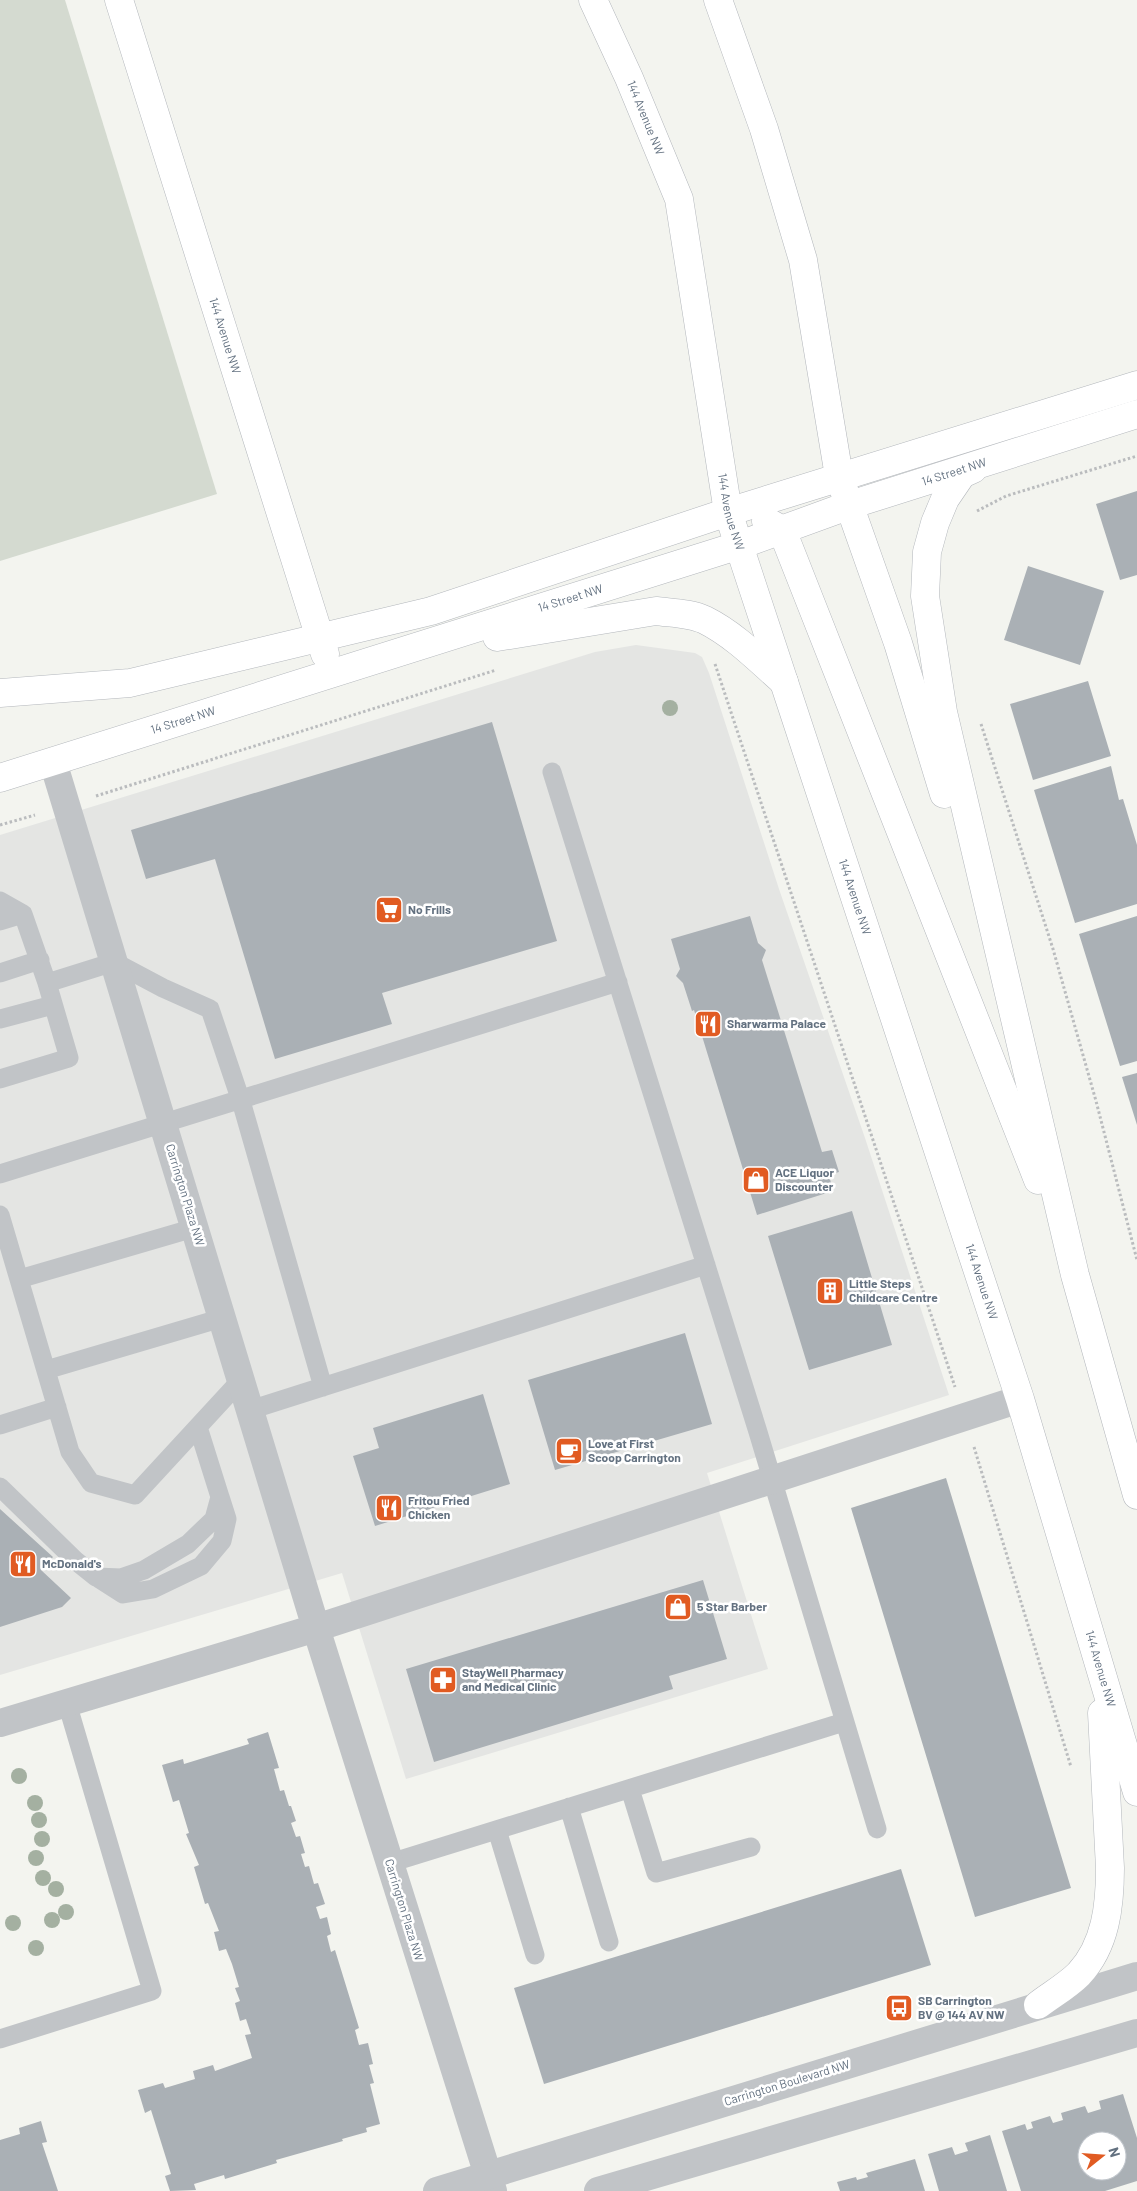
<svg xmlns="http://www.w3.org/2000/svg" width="1137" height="2191" font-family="Barlow,sans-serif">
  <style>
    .built { fill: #e4e5e3 }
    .green { fill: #d4dad0 }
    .building { fill: #aab0b5; fill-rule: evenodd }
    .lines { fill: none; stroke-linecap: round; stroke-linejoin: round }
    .secondary-casing { stroke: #b3b7bc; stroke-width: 29 }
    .path { stroke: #babcbe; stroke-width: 3; stroke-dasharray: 2.5 2.5; stroke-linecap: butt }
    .service { stroke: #c1c4c7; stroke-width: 19 }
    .minor { stroke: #c1c4c7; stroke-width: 28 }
    .tertiary { stroke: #c1c4c7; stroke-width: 28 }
    .secondary { stroke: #fff; stroke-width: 28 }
    .tree { fill: #a4b0a1 }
    .labels { text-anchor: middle; stroke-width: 5; stroke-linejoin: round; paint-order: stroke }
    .street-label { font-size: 12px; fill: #637180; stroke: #fff }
    .poi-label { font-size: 12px; font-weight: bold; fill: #637180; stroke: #fff; text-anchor: start }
  </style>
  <rect width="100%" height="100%" fill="#f3f4ef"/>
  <path class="built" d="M636,645l59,8 7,4 7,16 70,216 86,249 84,257 -242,78 61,196 -362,110 -64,-206 -342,102v-840l595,-183z"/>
  <path class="green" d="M0,0h65l152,494 -217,67z"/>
  <path class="building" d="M1137,491v84l-17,5 -24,-76z
    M1028,566l76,25 -24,74 -76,-25z
    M1088,681l23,75 -78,24 -23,-76z
    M492,722l65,219 -175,52 10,31 -117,35 -60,-200 -69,20 -15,-49z
    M1111,766l8,34 4,-1 14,46v59l-62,19 -41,-133z
    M750,916l8,27 8,7 -4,10 60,192 10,-2 7,22 -10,3 4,16 -76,24 -63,-205 -2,1 -9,-28 -7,-7 4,-7 -9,-30z
    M1137,916v145l-17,5 -41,-132z
    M1137,1073v52l-15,-48z
    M852,1211l40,134 -83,25 -41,-134z
    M685,1333l27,91 -157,46 -27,-90z
    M483,1394l27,90 -135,42 -22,-70 26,-8 -6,-20z
    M946,1478l125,410 -96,29 -124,-409z
    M0,1509l53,48 -12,13 30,28 -9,9 -62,20z
    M703,1580l24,79 -58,17 4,13 -239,73 -28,-93z
    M268,1732l11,36 -5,1 6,22 4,-1 5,16h2l5,15 -5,2 5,14 4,-1 5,17 -4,1 4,13 4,-1 5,18 4,-1 7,21 -9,3 4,12 7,-2 4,17 -4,2 4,16 4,-2 24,78 -4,2 4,15 9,-2 5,21 -4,1 5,18 -4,1 10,40 -14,4 1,4 -25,7 1,2 -67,19 1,3 -52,16 -1,-4 -30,9 2,6 -26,1 -5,-15 6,-2 -20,-64 -6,3 -7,-23 25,-7 2,5 30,-9 -2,-8 20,-6 2,6 37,-13 -7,-23 6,-1 -5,-15 -6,2 -5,-18 5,-2 -5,-13 4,-1 -7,-23 -6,-15 -7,2 -5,-19 5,-1 -11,-28 -3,1 -11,-37 5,-2 -13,-31 3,-1 -10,-33 -6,2 -11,-37 21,-6 1,5 65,-20 -2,-5z
    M901,1869l30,96 -387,119 -30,-96z
    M1123,2094l14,44v43l-32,10h-84l-19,-60 23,-7 2,6 6,-2 -2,-6 19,-6 3,7 10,-3 -2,-7 24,-7 3,7 13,-4 -2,-8zM1087,2141h30v30h-30z
    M41,2121l6,21 -5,1 16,48h-58v-51l20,-6 -1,-6z
    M990,2135l17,56h-68l-11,-37 24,-7 3,8 13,-4 -3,-8z
    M915,2159l10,32h-85l-3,-9 19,-5 1,3 11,-3 -2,-4z"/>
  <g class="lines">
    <g class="secondary-casing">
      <g id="secondary">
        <path id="s1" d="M119,0l206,654"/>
        <path id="s2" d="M593,0l36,78 50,121 49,313 292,887 117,393"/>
        <path d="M718,0l46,129 39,131 36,216 59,167 46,151"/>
        <path d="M973,469l-11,5 -17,25 -10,24 -8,29 -2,44 18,116 132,563 62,220"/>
        <path d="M766,521l16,9 256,650"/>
        <path d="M497,637l159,-26c16,2 35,2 49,9 30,15 55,41 79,62"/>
        <path d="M0,693l130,-10 301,-72 297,-99 409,-127"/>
        <path id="s3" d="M0,778l740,-233 110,-40 287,-91"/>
        <path d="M1038,2005c13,-10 29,-19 41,-31 27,-29 31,-69 31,-106l-8,-155"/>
      </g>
    </g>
    <path class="path" d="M977,511l29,-15 131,-40
      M715,664l240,723
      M981,724l72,225 43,152 41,159
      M96,796l400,-126
      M0,825l35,-10
      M974,1447l97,320"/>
    <path class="service" d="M552,772l206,660 119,397
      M0,901l23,13
      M0,921l23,-7 24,69
      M0,973l40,-13
      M0,1019l53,-14
      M0,1079l69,-21 -22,-75 67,-21 49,26 47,21 31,92 82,286
      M0,1174l618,-192
      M0,1215l70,237 21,31 44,12 106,-115
      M19,1279l175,-51
      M46,1370l176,-52
      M250,1410l456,-145
      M0,1425l57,-18
      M0,1487l76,74 20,16 25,1 23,-8 44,-26 26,-25 6,-22 -22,-70
      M98,1578l25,16 30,-5 48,-23 21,-25 5,-22 -7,-22
      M630,1789l26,84 95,-26
      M569,1807l40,135
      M497,1830l38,125
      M390,1863l454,-141
      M0,2039l152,-48 -85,-288"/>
    <path class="minor" d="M53,762l263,866 177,563
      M0,1723l316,-95 704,-229"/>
    <path class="tertiary" d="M437,2191l700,-215
      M598,2191l539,-158"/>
    <use href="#secondary" class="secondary"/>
  </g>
  <g class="tree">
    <circle cx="670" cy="708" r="8"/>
    <circle cx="19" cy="1776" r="8"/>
    <circle cx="35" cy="1803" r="8"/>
    <circle cx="39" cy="1820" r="8"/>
    <circle cx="42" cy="1839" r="8"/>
    <circle cx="36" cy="1858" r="8"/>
    <circle cx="43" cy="1878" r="8"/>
    <circle cx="56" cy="1889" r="8"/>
    <circle cx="66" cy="1912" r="8"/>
    <circle cx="52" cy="1920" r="8"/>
    <circle cx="13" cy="1923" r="8"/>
    <circle cx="36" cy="1948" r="8"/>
  </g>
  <defs>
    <g id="supermarket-square" transform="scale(1.4375)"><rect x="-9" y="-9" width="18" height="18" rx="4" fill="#e15b22" stroke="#fff"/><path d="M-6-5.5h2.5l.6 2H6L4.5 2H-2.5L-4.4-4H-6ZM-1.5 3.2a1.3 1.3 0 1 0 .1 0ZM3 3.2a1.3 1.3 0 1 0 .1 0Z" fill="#fff"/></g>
    <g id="restaurant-square" transform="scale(1.4375)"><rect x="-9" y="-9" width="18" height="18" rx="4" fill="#e15b22" stroke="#fff"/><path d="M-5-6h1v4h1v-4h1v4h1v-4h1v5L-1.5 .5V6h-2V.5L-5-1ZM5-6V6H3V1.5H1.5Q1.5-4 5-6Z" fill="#fff"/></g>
    <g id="shop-square" transform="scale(1.4375)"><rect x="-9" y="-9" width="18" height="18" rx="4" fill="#e15b22" stroke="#fff"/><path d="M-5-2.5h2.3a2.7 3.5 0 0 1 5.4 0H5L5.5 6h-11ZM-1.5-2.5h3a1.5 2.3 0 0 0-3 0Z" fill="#fff"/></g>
    <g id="building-square" transform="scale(1.4375)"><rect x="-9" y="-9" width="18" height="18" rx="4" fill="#e15b22" stroke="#fff"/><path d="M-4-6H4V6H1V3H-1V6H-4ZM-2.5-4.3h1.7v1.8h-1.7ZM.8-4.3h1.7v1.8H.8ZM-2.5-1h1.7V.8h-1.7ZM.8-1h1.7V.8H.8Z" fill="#fff"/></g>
    <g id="cafe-square" transform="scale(1.4375)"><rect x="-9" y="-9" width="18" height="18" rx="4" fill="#e15b22" stroke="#fff"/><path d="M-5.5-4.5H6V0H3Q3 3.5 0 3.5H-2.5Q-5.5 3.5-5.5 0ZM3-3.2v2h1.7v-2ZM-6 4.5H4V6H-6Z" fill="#fff"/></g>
    <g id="pharmacy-square" transform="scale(1.4375)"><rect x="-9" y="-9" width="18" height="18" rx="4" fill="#e15b22" stroke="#fff"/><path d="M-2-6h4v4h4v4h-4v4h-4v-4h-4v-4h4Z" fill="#fff"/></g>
    <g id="bus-square" transform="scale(1.4375)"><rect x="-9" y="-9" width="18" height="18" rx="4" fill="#e15b22" stroke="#fff"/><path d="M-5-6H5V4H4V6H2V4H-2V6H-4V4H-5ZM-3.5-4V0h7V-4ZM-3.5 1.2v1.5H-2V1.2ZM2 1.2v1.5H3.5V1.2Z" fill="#fff"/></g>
  </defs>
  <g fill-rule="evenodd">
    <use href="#supermarket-square" x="389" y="910"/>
    <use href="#restaurant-square" x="708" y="1024"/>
    <use href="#shop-square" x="756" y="1180"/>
    <use href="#building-square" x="830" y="1291"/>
    <use href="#cafe-square" x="569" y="1451"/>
    <use href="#restaurant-square" x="389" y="1508"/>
    <use href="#restaurant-square" x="23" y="1564"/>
    <use href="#shop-square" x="678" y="1607"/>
    <use href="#pharmacy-square" x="443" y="1680"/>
    <use href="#bus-square" x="899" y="2008"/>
  </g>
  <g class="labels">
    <g class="street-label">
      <text dy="4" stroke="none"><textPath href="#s2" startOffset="129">144 Avenue NW</textPath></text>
      <text dy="4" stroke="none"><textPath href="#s1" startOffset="352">144 Avenue NW</textPath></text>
      <text dy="4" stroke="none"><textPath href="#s3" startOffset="1002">14 Street NW</textPath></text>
      <text dy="4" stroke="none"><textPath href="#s2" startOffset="534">144 Avenue NW</textPath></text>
      <text dy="4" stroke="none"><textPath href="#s3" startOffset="598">14 Street NW</textPath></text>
      <text dy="4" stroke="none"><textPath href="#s3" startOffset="192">14 Street NW</textPath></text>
      <text dy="4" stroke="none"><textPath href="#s2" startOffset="939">144 Avenue NW</textPath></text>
      <text transform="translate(185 1195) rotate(73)" y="4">Carrington Plaza NW</text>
      <text dy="4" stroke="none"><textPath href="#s2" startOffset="1344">144 Avenue NW</textPath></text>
      <text dy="4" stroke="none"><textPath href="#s2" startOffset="1749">144 Avenue NW</textPath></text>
      <text transform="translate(404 1910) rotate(73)" y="4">Carrington Plaza NW</text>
      <text transform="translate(787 2083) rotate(-17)" y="4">Carrington Boulevard NW</text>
    </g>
    <g class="poi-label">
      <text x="408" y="914">No Frills</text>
      <text x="727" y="1028">Sharwarma Palace</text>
      <text x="775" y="1177">ACE Liquor<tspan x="775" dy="14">Discounter</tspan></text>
      <text x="849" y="1288">Little Steps<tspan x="849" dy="14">Childcare Centre</tspan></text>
      <text x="588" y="1448">Love at First<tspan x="588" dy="14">Scoop Carrington</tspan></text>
      <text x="408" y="1505">Fritou Fried<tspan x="408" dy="14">Chicken</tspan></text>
      <text x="42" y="1568">McDonald's</text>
      <text x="697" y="1611">5 Star Barber</text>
      <text x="462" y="1677">StayWell Pharmacy<tspan x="462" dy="14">and Medical Clinic</tspan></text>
      <text x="918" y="2005">SB Carrington<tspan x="918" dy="14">BV @ 144 AV NW</tspan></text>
    </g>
  </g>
  <g transform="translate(1102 2156) rotate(73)"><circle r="24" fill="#ffffff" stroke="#c1c6cc"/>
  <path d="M0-4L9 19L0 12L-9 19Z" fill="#e15b22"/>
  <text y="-8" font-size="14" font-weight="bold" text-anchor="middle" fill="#637180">N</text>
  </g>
</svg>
